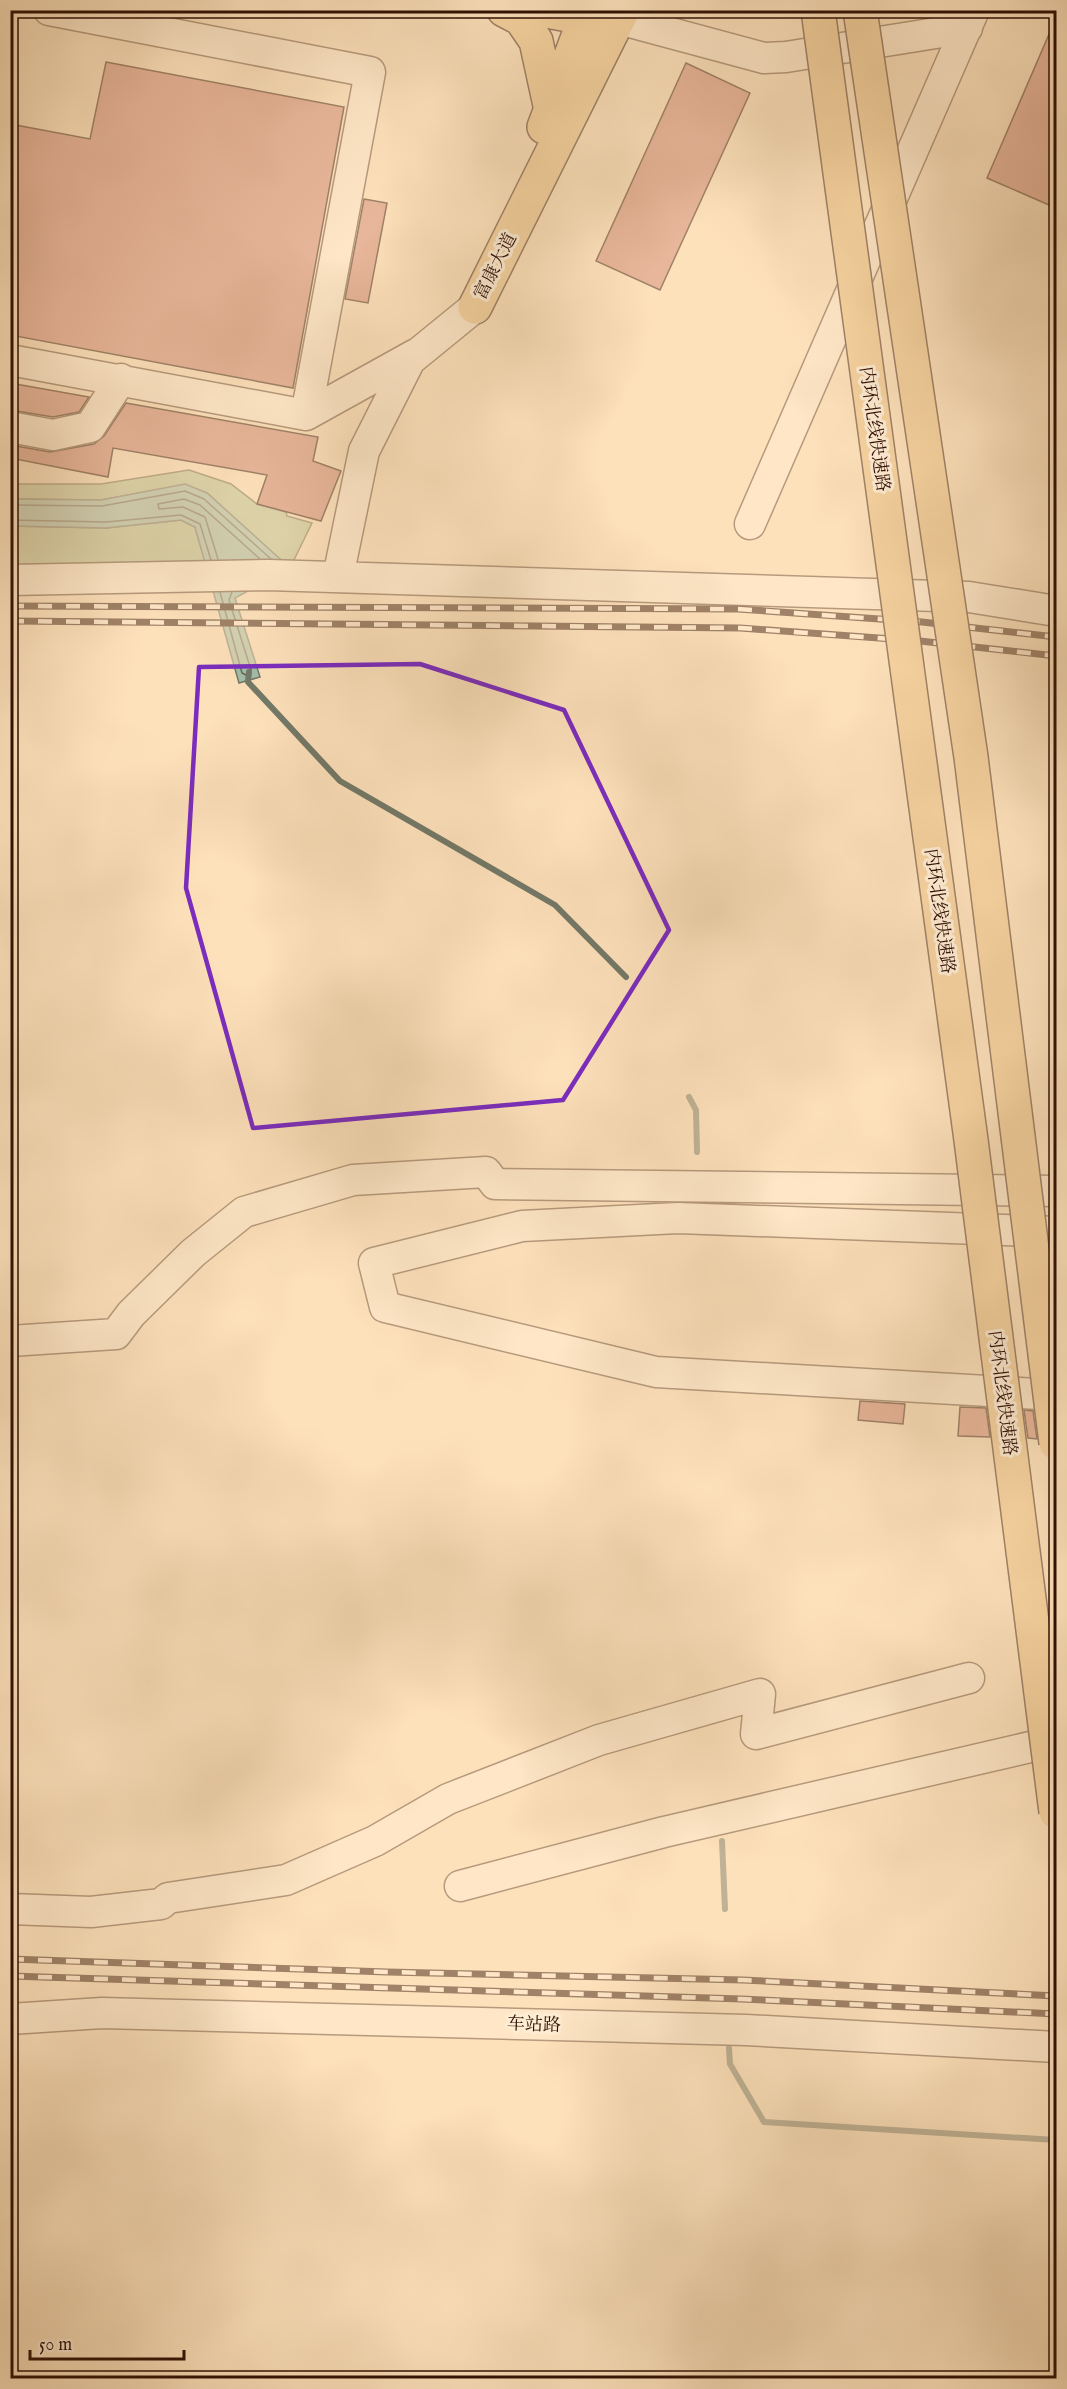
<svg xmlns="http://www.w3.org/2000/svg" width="1067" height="2389" font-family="'IM FELL English','Noto Serif SC',serif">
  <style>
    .green { fill: #b9c496; stroke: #74694c; stroke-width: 1.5 }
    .water { fill: #a1beaa; stroke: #737867; stroke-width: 1.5 }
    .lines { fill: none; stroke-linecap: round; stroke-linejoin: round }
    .shore { stroke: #686656; stroke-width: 1.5 }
    .stream { stroke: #737867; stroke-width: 6 }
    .building { fill: #cf8071; stroke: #2f0e03; stroke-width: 1.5 }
    .minor-casing { stroke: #624331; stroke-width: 33 }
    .major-casing { stroke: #2f0e03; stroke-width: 36 }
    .minor { stroke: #feecd3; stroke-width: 30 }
    .major { stroke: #eec07e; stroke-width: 33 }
    .rail-casing { stroke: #2f0e03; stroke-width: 7 }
    .rail { stroke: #feecd3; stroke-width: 4.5; stroke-dasharray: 14; stroke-linecap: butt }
    .highway-bridge-casing { stroke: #2f0e03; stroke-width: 36; stroke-linecap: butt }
    .highway-bridge { stroke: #eec07e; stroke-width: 33 }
    .marked { fill: none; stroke: #7b2cbf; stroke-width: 4.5; stroke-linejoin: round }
    .labels { text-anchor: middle; stroke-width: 6; stroke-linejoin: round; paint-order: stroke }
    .street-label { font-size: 18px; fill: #2f0e03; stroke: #feecd3 }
  </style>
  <rect width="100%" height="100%" fill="#fde1bb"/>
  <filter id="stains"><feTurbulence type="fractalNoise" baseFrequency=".00333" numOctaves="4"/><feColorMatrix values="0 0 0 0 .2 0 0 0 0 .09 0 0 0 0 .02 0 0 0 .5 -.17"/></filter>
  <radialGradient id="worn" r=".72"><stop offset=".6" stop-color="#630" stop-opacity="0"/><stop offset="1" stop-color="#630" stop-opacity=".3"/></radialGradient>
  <path class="green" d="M189,470l42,14 26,20 29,8 1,4 25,7 -22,45 -83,-75 -22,-8 -84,15 -90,-1v-15h90z
    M181,520l14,7 13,44 -197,-6v-39l95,2z"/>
  <path class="water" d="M185,484l22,9 83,75 -55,30 25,79 -21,6 -44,-156 -14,-7 -75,8 -95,-2v-27l90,1z"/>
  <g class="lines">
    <path class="shore" d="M10,505l92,1 83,-15 19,8 67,60
      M10,520l96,2 75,-7 19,9 11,36
      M218,559l-13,-42 -22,-10 -24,2 -1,-5 26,-5 16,6 60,54
      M220,592l22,81 4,2 5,-5 -22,-70 3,-8"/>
    <path class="stream" d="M249,672l-1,10 92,99 215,124 71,72
      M689,1097l7,13 1,42
      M722,1841l3,68
      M729,2048l1,16 34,58 292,18"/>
  </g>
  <path class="building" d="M1056,18v190l-69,-30z
    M106,62l238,45 -51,281 -283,-53v-211l80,15z
    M686,63l64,30 -90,197 -64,-29z
    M364,199l23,4 -19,100 -23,-4z
    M10,383l79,14 -10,15 -26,5 -43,-7z
    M126,403l192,34 -5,24 28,10 -20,50 -64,-17 10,-29 -154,-27 -5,29 -98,-19v-13l40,7 44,-8 10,-8z
    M860,1401l45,3 -2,20 -45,-4z
    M960,1407l26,1 4,29 -32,-1z
    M1024,1410l9,1 4,28 -9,-1z"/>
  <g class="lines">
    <g class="minor-casing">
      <path id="minor" d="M619,19l145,39 22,-1 181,-29
        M10,360l296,55 64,-343 -321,-62
        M306,415l110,-61
        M10,427l43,8 37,-8 31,-48
        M750,524l224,-514
        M338,577l26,-126 46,-91 65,-53
        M10,580l258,-5 701,22 87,14
        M1056,1232l-378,-14 -156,8 -148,37 11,44 271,65 400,23
        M10,1341l106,-7 15,-20 62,-61 51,-41 109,-32 133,-8 9,12 561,7
        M460,1886l204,-54 392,-91
        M10,1909l81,3 70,-8 7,-6 118,-18 89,-39 73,-42 151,-59 161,-46 -4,40 213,-56
        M10,2019l92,-6 644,17 310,17"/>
    </g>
    <g class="major-casing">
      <path id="major" d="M504,10l17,9 15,22 15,69
        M541,10l44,8 21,9
        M544,127l44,-117
        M475,307l148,-297"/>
    </g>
    <use href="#minor" class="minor"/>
    <use href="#major" class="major"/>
    <g class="rail-casing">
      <path id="rail" d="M10,606l728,3 184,13 134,15
        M10,621l730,7 180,13 136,15
        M10,1959l377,13 356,8 313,16
        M10,1976l731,23 315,15"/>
    </g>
    <use href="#rail" class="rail"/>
    <g class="highway-bridge-casing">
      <path id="highway-bridge" d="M818,10l153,1130 85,672
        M860,10l111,747 85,686"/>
    </g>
    <use href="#highway-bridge" class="highway-bridge"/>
  </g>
  <path d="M0 0H1067V2389H0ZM420,664l144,46 105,220 -106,170 -310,28 -67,-240 13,-221z" fill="#fde1bb" fill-opacity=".55" fill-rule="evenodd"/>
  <path class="marked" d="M420,664l144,46 105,220 -106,170 -310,28 -67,-240 13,-221z"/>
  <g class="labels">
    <g class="street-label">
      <text transform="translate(495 266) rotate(-63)" y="6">富康大道</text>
      <text transform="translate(875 429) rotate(82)" y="6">内环北线快速路</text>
      <text transform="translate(940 911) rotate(82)" y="6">内环北线快速路</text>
      <text transform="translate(1003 1393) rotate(83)" y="6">内环北线快速路</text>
      <text transform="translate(534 2024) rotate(2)" y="6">车站路</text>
    </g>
  </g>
  <rect width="1067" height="2389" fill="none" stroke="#fde1bb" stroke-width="36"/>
  <rect x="12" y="12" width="1043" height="2365" fill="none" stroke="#2f0e03" stroke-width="3"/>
  <rect x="18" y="18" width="1031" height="2353" fill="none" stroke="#2f0e03" stroke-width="1.5"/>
  <path d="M30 2350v9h154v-9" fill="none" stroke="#2f0e03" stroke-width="3"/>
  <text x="39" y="2350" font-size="18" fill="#2f0e03" stroke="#feecd3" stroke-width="4.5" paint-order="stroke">50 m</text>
  <rect width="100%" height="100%" filter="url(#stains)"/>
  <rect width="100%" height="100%" fill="url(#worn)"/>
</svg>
